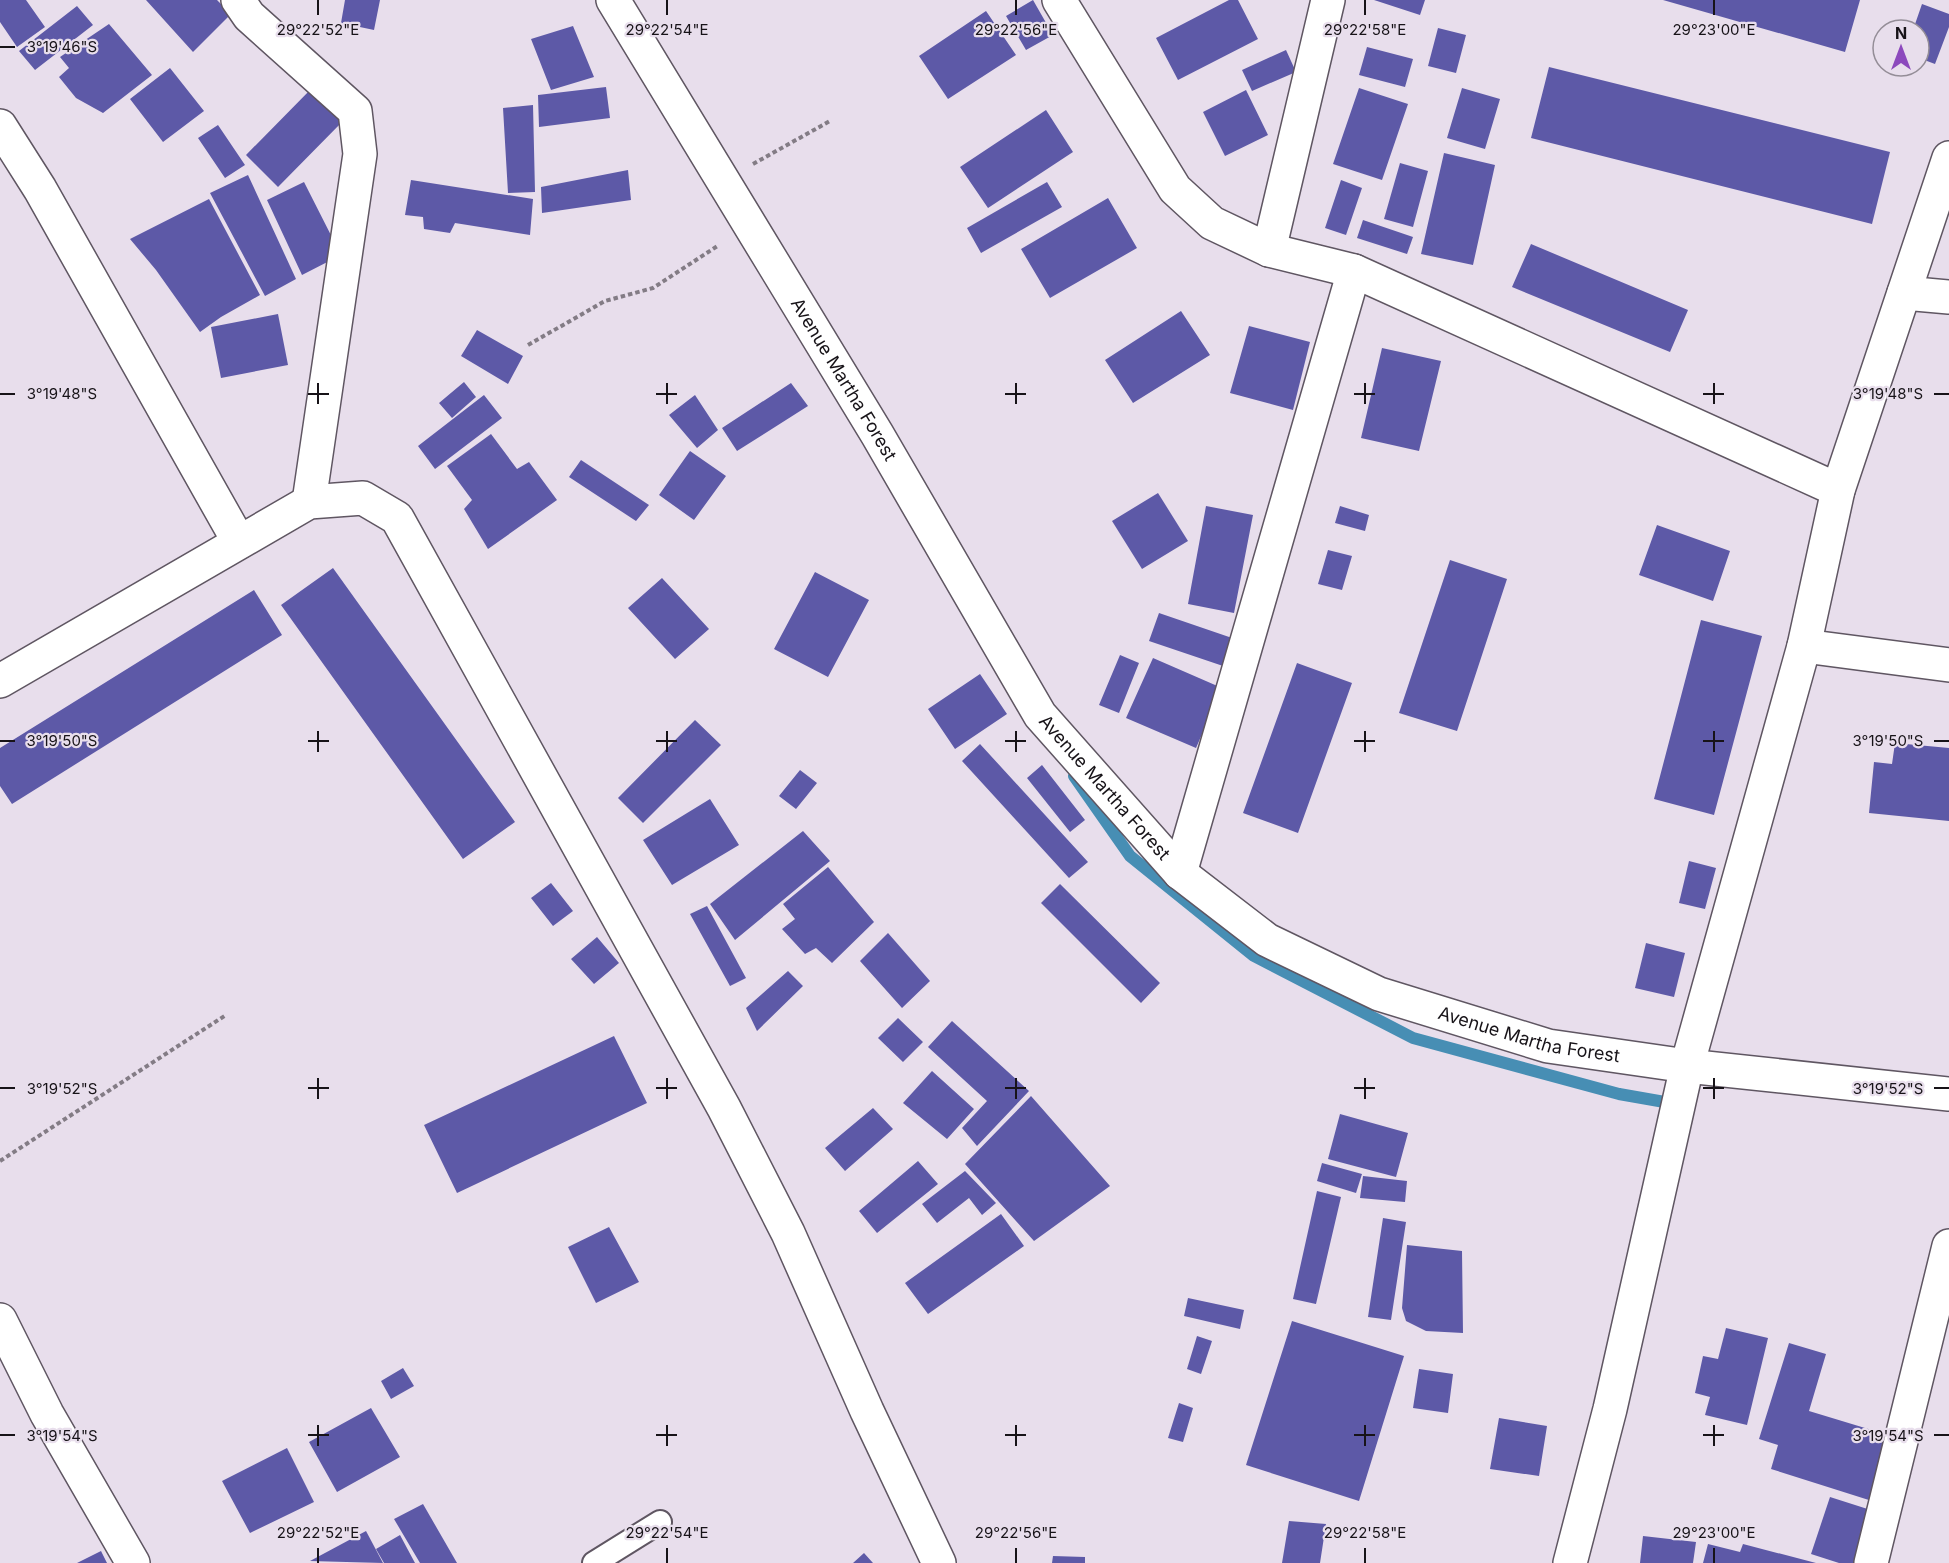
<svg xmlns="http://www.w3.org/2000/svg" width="1949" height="1563" font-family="Inter,sans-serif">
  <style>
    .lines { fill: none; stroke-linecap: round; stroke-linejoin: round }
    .stream { stroke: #478eb4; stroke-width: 12 }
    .building { fill: #5d59a7 }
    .lane-casing { stroke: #5f5662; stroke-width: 26 }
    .street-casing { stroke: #5f5662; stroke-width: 36 }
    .path { stroke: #837c85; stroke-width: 4; stroke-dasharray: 4.5 3; stroke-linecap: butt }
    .lane { stroke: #fff; stroke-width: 22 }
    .street { stroke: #fff; stroke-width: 33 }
    .ticks { fill: none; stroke: #171318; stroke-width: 2 }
    .labels { text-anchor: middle; stroke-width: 4.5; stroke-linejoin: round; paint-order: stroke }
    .street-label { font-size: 18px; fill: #171318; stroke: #e8deec }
    .ticks-label { font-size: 15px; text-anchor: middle; fill: #171318; stroke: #e8deec; stroke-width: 4.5; stroke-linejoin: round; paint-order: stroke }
  </style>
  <rect width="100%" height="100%" fill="#e8deec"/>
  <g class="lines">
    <path class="stream" d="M1074,776l56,80 124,100 159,82 206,56 57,10"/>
  </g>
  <path class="building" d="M0,0h26l19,27 -28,20 -17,-25z
    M146,0h71l14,14 -38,38z
    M345,0h35l-6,30 -33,-7z
    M1033,0l20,35 -27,15 -20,-34z
    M1229,0h9l20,39 -80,41 -22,-42z
    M1374,0h51l-5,15z
    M1663,0h197l-15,52z
    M1922,4l27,10v13l-14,37 -16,-6v-28h-6z
    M77,6l16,19 -58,45 -16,-19z
    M986,11l30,44 -68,44 -29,-43z
    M109,24l43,51 -49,38 -27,-15 -17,-21 10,-9 -9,-11z
    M573,26l21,51 -43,13 -20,-51z
    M1438,28l28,7 -10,38 -28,-7z
    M1367,47l46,12 -8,28 -46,-12z
    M1286,50l10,22 -44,19 -10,-21z
    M1549,67l341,85 -18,72 -341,-86z
    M170,68l34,43 -41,31 -33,-43z
    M606,87l4,31 -71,9 -1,-32z
    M312,88l32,32 -66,67 -32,-32z
    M1359,88l49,16 -26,76 -49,-16z
    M1462,88l38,11 -15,50 -38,-11z
    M1246,90l22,45 -43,21 -22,-44z
    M533,105l2,87 -27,1 -5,-85z
    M1046,110l27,42 -85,56 -28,-41z
    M218,125l27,40 -20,13 -27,-40z
    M1444,153l51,12 -22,100 -52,-11z
    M1400,163l28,8 -15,56 -29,-8z
    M628,170l3,30 -89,13 -1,-26z
    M248,175l48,104 -31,17 -55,-103z
    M411,180l122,19 -3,36 -75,-12 -5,10 -26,-4 -1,-12 -18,-2z
    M1341,180l21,8 -16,47 -21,-7z
    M304,182l37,73 -39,20 -35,-75z
    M1047,182l15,25 -81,46 -14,-25z
    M1108,198l29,50 -87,50 -29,-49z
    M209,199l51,96 -39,22 -21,15 -44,-62 -26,-31z
    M1363,220l50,17 -6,17 -50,-16z
    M1531,244l157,66 -18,42 -158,-65z
    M1181,311l29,44 -77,48 -28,-43z
    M278,314l10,51 -67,13 -10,-51z
    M1249,326l61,16 -17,68 -63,-17z
    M477,330l46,26 -15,28 -47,-28z
    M1382,348l59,13 -22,90 -58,-13z
    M464,382l12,15 -24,21 -13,-15z
    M791,383l17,23 -71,45 -15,-23z
    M484,395l18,23 -67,51 -17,-23z
    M695,395l23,35 -21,18 -28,-33z
    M491,434l26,35 12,-7 28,38 -69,49 -24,-40 8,-9 -25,-34z
    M690,451l36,25 -32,44 -35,-25z
    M581,460l68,45 -13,16 -67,-44z
    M1158,493l30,48 -46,28 -30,-48z
    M1206,506l47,9 -19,98 -46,-9z
    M1340,506l29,9 -4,16 -30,-8z
    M1657,525l73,26 -17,50 -74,-26z
    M1328,550l24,6 -10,34 -24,-6z
    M1450,560l57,19 -50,152 -58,-18z
    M333,568l182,254 -52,37 -182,-254z
    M815,572l54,28 -41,77 -54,-28z
    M662,578l47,51 -34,30 -47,-51z
    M254,590l28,45 -270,169 -12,-18v-38z
    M1159,613l76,26 -9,28 -77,-26z
    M1701,620l61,16 -48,179 -60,-16z
    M1120,655l19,8 -20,50 -20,-8z
    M1153,658l69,30 -26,60 -70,-30z
    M1297,663l55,20 -54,150 -55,-20z
    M980,674l27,40 -52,35 -27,-40z
    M695,720l26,25 -78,78 -25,-25z
    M1895,743l54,5v73l-80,-8 5,-51 18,2z
    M980,744l108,118 -19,16 -107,-117z
    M1042,765l43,55 -15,12 -43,-54z
    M800,770l17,13 -21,26 -17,-13z
    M710,799l29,46 -67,40 -29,-45z
    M803,831l27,30 -95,79 -25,-36z
    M1689,861l27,7 -11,41 -26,-6z
    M828,867l46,55 -42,41 -16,-15 -11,6 -23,-25 13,-10 -12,-15z
    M551,883l22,28 -20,15 -22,-28z
    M1060,884l100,99 -19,20 -100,-100z
    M707,906l39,72 -16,8 -40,-72z
    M888,933l42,48 -28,27 -42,-47z
    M597,937l22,26 -25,21 -23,-25z
    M1646,943l39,10 -11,44 -39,-9z
    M788,971l15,15 -46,45 -11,-23z
    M898,1018l25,24 -20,20 -25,-24z
    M952,1021l77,70 -52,55 -15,-18 25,-27 -59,-54z
    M614,1036l33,67 -190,90 -33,-68z
    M932,1071l42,38 -27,30 -44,-36z
    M1031,1096l79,90 -76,55 -69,-77z
    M873,1108l20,21 -48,42 -20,-23z
    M1340,1114l68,19 -12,44 -68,-18z
    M918,1161l20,23 -61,49 -18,-22z
    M1322,1163l40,11 -6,19 -39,-12z
    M965,1171l31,32 -14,12 -13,-17 -32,25 -15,-19z
    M1363,1176l44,5 -2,21 -45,-4z
    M1317,1191l24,6 -25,107 -23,-5z
    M1001,1214l23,32 -96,68 -23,-31z
    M1383,1218l23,4 -15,98 -23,-3z
    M609,1227l30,55 -43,21 -28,-56z
    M1407,1245l55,6 1,82 -37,-2 -20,-10 -4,-13z
    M1188,1298l56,12 -4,19 -56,-13z
    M1292,1321l112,35 -45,145 -113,-36z
    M1726,1328l42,10 -21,87 -42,-10 5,-18 -15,-4 8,-37 15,3z
    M1197,1336l15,5 -11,33 -14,-5z
    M1789,1343l37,11 -17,57 89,27 -26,63 -101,-32 7,-24 -19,-6z
    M403,1368l11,18 -23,13 -10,-18z
    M1419,1369l34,5 -5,39 -35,-5z
    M1179,1403l14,5 -10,34 -15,-4z
    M371,1408l29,49 -63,35 -28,-50z
    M1499,1418l48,8 -8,50 -49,-7z
    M287,1448l27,54 -64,31 -28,-52z
    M1830,1497l47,15 -16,51h-22l-28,-9z
    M423,1504l34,59h-37l-26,-44z
    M1289,1521l37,3 -6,39h-38z
    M366,1531l17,32 -73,-2z
    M400,1535l15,28h-31l-8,-14z
    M1643,1536l53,6 -3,21h-53z
    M1708,1544l32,8 3,-8 73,19h-113z
    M101,1551l6,12h-30z
    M864,1553l9,10h-20z
    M1053,1556l32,1v6h-33z"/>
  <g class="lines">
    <g class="lane-casing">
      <path id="lane" d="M594,1563l66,-41"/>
    </g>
    <g class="street-casing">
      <g id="street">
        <path d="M238,0l11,16 106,95 5,43 -51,348"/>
        <path id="s1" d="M613,0l264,434 163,281 140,158 87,67 112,54 169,52 139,20 262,28"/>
        <path d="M1059,0l116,189 37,34 57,27 85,21 484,219"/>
        <path d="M0,126l40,63 199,353"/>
        <path d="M1269,250l59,-250"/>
        <path d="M1904,293l45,4"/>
        <path d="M1804,646l145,19"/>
        <path d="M0,681l309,-179 54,-4 34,20 327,590 64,125 79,178 72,152"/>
        <path d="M1180,873l174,-602"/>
        <path d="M0,1320l47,94 86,149"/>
        <path d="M1570,1563l40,-154 77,-343 117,-420 34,-156 111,-332"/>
        <path d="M1871,1563l78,-317"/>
      </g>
    </g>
    <path class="path" d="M753,164l77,-43
      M528,345l77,-44 48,-13 66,-43
      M0,1161l226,-146"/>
    <use href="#lane" class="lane"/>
    <use href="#street" class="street"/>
  </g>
  <path class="ticks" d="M318,0v15M667,0v15M1016,0v15M1365,0v15M1714,0v15M0,47h15M318,383v21M667,383v21M1016,383v21M1365,383v21M1714,383v21M0,394h15M308,394h21M656,394h21M1005,394h21M1354,394h21M1703,394h21M1934,394h15M318,731v21M667,731v21M1016,731v21M1365,731v21M1714,731v21M0,741h15M308,741h21M656,741h21M1005,741h21M1354,741h21M1703,741h21M1934,741h15M318,1078v21M667,1078v21M1016,1078v21M1365,1078v21M1714,1078v21M0,1088h15M308,1088h21M656,1088h21M1005,1088h21M1354,1088h21M1703,1088h21M1934,1088h15M318,1425v21M667,1425v21M1016,1425v21M1365,1425v21M1714,1425v21M0,1435h15M308,1435h21M656,1435h21M1005,1435h21M1354,1435h21M1703,1435h21M1934,1435h15M318,1548v15M667,1548v15M1016,1548v15M1365,1548v15M1714,1548v15"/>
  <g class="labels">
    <g class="street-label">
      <text dy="6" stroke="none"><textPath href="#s1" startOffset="444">Avenue Martha Forest</textPath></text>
      <text dy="6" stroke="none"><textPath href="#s1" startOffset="930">Avenue Martha Forest</textPath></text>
      <text dy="6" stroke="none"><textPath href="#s1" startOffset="1434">Avenue Martha Forest</textPath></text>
    </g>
  </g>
  <g class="ticks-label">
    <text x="318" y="35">29°22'52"E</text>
    <text x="667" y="35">29°22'54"E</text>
    <text x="1016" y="35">29°22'56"E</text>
    <text x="1365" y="35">29°22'58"E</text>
    <text x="1714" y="35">29°23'00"E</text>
    <text x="62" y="52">3°19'46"S</text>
    <text x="62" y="399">3°19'48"S</text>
    <text x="1888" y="399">3°19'48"S</text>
    <text x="62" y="746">3°19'50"S</text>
    <text x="1888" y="746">3°19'50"S</text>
    <text x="62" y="1094">3°19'52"S</text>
    <text x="1888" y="1094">3°19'52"S</text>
    <text x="62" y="1441">3°19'54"S</text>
    <text x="1888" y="1441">3°19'54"S</text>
    <text x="318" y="1538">29°22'52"E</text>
    <text x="667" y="1538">29°22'54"E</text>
    <text x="1016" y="1538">29°22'56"E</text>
    <text x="1365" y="1538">29°22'58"E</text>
    <text x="1714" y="1538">29°23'00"E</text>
  </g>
  <g transform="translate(1901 48)"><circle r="28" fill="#e8deec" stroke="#948d97" stroke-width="1.5"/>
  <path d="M0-4.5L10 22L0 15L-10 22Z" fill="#8c49bd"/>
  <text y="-9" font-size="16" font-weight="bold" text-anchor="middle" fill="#171318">N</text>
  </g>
</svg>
